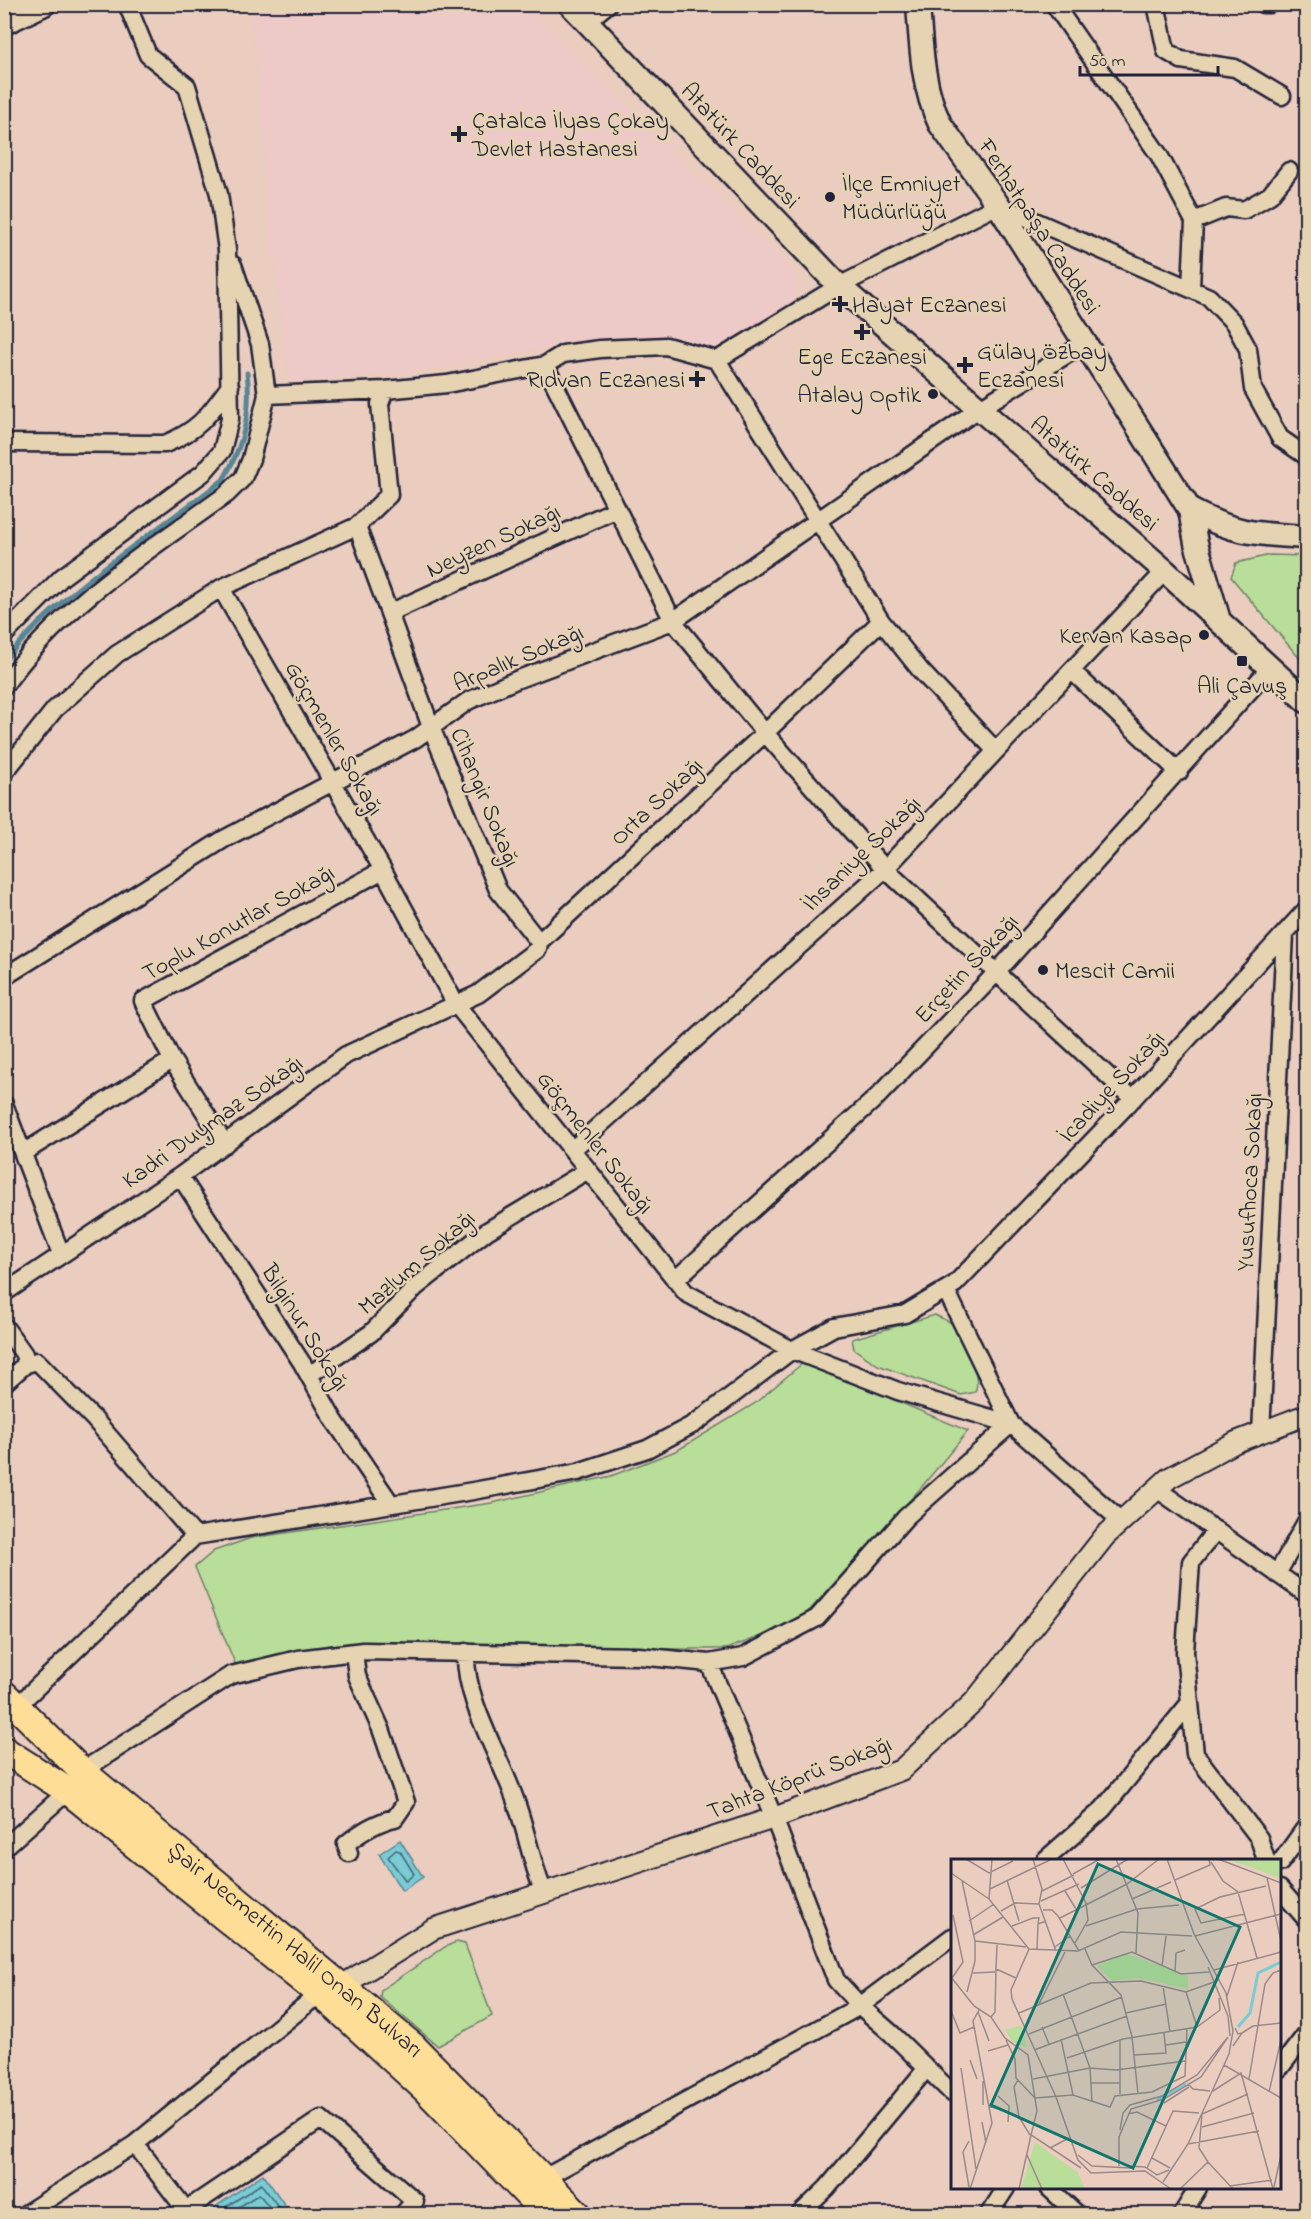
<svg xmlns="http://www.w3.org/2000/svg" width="1311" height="2219" font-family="'Indie Flower',sans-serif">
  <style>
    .built { fill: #edc9c7 }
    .green { fill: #b8de99; stroke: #6d806a; stroke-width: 1.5 }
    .water { fill: #7acbd3; stroke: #578796; stroke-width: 1.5 }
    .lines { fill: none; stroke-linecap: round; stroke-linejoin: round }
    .shore { stroke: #456678; stroke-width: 1.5 }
    .stream { stroke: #578796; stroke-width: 5 }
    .minor-casing { stroke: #22223b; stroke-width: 21 }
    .tertiary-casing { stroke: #22223b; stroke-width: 24 }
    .secondary-casing { stroke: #22223b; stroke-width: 27 }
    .primary-casing { stroke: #22223b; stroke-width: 30 }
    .minor { stroke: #e6d3b1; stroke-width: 16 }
    .tertiary { stroke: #e6d3b1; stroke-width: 20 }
    .secondary { stroke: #e6d3b1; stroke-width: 22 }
    .primary { stroke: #fedd96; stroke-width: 26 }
    .poi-dot { fill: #22223b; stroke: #e6d3b1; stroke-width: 2 }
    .labels { text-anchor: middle; stroke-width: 5; stroke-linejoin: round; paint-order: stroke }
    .poi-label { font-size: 24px; fill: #22223b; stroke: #e6d3b1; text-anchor: start }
    .street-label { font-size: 24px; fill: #22223b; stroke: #e6d3b1 }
    .inset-river { fill: none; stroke: #7acbd3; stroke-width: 3 }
    .inset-road { fill: none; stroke: #9a898a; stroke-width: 1.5 }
    .view { fill: #0f766e; fill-opacity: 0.15; stroke: #0f766e; stroke-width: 3 }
    .inset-edge { fill: none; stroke: #22223b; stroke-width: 3 }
  </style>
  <rect width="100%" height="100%" fill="#eacdbe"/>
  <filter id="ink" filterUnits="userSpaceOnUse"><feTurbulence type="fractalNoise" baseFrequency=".0167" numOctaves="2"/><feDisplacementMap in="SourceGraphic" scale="12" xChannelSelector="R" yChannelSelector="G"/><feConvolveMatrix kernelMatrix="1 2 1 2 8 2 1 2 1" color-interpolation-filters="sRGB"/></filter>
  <g filter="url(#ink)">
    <path class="built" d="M251,5h275l270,270 1,36 -79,42 -139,-11 -158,29 -131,12 -18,-140z"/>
    <path class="green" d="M1270,555l36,1v110l-75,-89 5,-14z
      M935,1315c5,3 13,5 17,9 12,10 30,54 23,68l-14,3 -83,-30 -24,-16 -2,-10z
      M804,1362l164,69 -49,59 -121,133 -72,26h-218l-271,19 -42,-101 19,-16 37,-13 241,-35 119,-27 67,-26 76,-46z
      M456,1942l9,2 27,72 -54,30 -58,-49 1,-7 64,-43z"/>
    <path class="water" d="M400,1840l23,37 -21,14 -23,-37z
      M263,2174l28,40h-86z"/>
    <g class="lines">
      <path class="shore" d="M396,1850l4,1 14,23 -8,7 -18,-24z
        M215,2214l46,-30 23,30
        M228,2214l31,-20 16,20"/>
      <path class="stream" d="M4,661c61,-74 144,-123 219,-181 20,-33 29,-69 24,-107"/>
      <g class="minor-casing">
        <path id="minor" d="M1054,4l105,151 35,66 -3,67
          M1156,4l10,47 15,9 54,8 47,28
          M1263,4h6
          M586,22l22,-18
          M1194,221l32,-13 18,2 26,-15 19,-24
          M717,360l164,261 40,50 75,80
          M545,365l128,256 92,112 120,136 248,230
          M267,395l118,-5
          M4,443l161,1c34,-14 43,-28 65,-58
          M357,526l74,201 67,163 41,52
          M221,588l162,282 72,133 231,290 106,57 106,41 113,33 110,97
          M389,613l228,-104
          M4,635l58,-58 141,-104 19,-22 8,-32 -3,-169 -8,-56 -32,-108 -39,-31 -21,-51
          M1073,672l106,100
          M4,686c58,-82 143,-134 223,-192l16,-16 8,-19 16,-64 -7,-51 -27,-79
          M4,773l51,-64 62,-55 104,-66 136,-62 32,-31 -9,-91 5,-14 62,-6 98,-19 18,-11 37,-5 66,-3 51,14 122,-74 159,-81 211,92 25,26 14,26 5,40 27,49 26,18
          M4,977l220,-138 191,-100 53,-38 48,-21 157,-59 307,-213 104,-64
          M4,1104l57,150
          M225,1144l-53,-84 -29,-59 240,-131
          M572,1150l313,-281 280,-298
          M23,1153l149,-93
          M180,1176l122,187 32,57 57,84
          M675,1280l202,-183 120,-125 274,-305
          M946,1290l65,134
          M4,1293l176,-117 166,-121 132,-61 60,-45 1,-7 226,-209 116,-112
          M4,1326l20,28 2,10
          M309,1375l62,-42 45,-46 71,-56 101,-61
          M4,1383l22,-19 11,-3 57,58 101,117
          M1261,1433l24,-499
          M1157,1489l149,105
          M1216,1530l-25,32 -6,90 10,102 64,84 7,22
          M1277,1574l29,-52
          M466,1652c-2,50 36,106 51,153 10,29 15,59 27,88
          M709,1663l65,155 62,162 24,26 31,27 61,60
          M16,1707l179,-171 278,-45 105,-19 69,-23 47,-25 98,-74 42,-23 71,-13 50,-30 173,-180 178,-194
          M82,1771l149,-96 67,-16 65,-8 276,5 70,7 34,-6 74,-39 89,-101 105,-93
          M4,1848l64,-57
          M349,1853l-3,-9c15,-12 30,-22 49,-26l11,-16 -25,-73 -24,-53 -3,-24
          M1045,1860l58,-51 85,-104
          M1280,1863l26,-36
          M1280,1889l26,30
          M1280,2068l26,-34
          M135,2144l51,66
          M544,2178l316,-172 92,-69
          M1049,2188l28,26
          M25,2214l110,-70 184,-150
          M180,2214l141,-95 94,82 -12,13
          M800,2214l27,-26 100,-120
          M989,2214l17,-26
          M1182,2214l16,-26"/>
      </g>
      <g class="tertiary-casing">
        <path id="tertiary" d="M343,1985l90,-56 341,-111 127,-48 73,-68 131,-166 64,-58 67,-36 70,-27"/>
      </g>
      <g class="secondary-casing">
        <path id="secondary" d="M570,4l269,282 326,285 141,130
          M918,4c3,41 4,83 22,120l58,81 192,305c45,24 67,24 116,27
          M4,23l40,-19
          M1190,510l6,33 22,74"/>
      </g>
      <g class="primary-casing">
        <g id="primary">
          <path id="s1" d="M4,1694l78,77 331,275 165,168"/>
          <path d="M4,1750l64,41 265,214 93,85 120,124"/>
        </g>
      </g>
      <use href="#minor" class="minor"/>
      <use href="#tertiary" class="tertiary"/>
      <use href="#secondary" class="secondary"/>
      <use href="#primary" class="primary"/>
    </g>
  </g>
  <g class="poi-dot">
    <path d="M456 125h6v6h6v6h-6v6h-6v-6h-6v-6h6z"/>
    <circle cx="830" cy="197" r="6"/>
    <path d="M837 295h6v6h6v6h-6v6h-6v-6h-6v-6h6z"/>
    <path d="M859 323h6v6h6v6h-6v6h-6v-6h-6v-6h6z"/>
    <path d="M962 356h6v6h6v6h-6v6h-6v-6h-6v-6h6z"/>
    <path d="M694 370h6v6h6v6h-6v6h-6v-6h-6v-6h6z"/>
    <circle cx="933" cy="394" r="6"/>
    <circle cx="1204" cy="635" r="6"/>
    <rect x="1236" y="655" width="12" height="12" rx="3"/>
    <circle cx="1043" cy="970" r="6"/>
  </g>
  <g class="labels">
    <g class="poi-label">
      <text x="472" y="128">Çatalca İlyas Çokay<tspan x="472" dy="28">Devlet Hastanesi</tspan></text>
      <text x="842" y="191">İlçe Emniyet<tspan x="842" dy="28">Müdürlüğü</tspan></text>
      <text x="852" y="312">Hayat Eczanesi</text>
      <text x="977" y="359">Gülay Özbay<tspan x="977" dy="28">Eczanesi</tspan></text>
      <text x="862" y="364" text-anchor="middle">Ege Eczanesi</text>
      <text x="685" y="387" text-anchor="end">Rıdvan Eczanesi</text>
      <text x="921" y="402" text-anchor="end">Atalay Optik</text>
      <text x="1192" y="643" text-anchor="end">Kervan Kasap</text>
      <text x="1242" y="693" text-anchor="middle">Ali Çavuş</text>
      <text x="1055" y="978">Mescit Camii</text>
    </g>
    <g class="street-label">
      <text transform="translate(741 145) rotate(47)" y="8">Atatürk Caddesi</text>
      <text transform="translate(1040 226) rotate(57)" y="8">Ferhatpaşa Caddesi</text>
      <text transform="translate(1095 473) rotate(41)" y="8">Atatürk Caddesi</text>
      <text transform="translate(493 540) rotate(-25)" y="8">Neyzen Sokağı</text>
      <text transform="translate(518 657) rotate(-23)" y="8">Arpalık Sokağı</text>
      <text transform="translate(335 738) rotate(60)" y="8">Göçmenler Sokağı</text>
      <text transform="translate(486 797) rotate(68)" y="8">Cihangir Sokağı</text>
      <text transform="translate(656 801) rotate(-43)" y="8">Orta Sokağı</text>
      <text transform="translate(861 853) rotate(-44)" y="8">İhsaniye Sokağı</text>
      <text transform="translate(238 922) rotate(-29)" y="8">Toplu Konutlar Sokağı</text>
      <text transform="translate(966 968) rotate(-47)" y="8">Erçetin Sokağı</text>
      <text transform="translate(1111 1086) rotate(-47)" y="8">İcadiye Sokağı</text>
      <text transform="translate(212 1121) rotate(-35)" y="8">Kadri Duymaz Sokağı</text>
      <text transform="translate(596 1142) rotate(52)" y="8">Göçmenler Sokağı</text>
      <text transform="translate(1249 1182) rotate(-87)" y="8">Yusufhoca Sokağı</text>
      <text transform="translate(416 1262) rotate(-41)" y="8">Mazlum Sokağı</text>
      <text transform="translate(306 1327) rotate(58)" y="8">Bilginur Sokağı</text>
      <text transform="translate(799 1777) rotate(-21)" y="8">Tahta Köprü Sokağı</text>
      <text dy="8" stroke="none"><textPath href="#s1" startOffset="388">Şair Necmettin Halil Onan Bulvarı</textPath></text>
    </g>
  </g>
  <g transform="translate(951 1859)">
    <rect width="330" height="330" fill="#eacdbe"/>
    <path d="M274,0h56v20l-33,-13zM174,94l63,23v13l-50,-11 -26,3 -15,-15zM70,166l6,21 -1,1 -14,-5 -7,-12zM84,283l43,31 7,16h-64z" fill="#b8de99"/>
    <path class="inset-river" d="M287,168l12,-14 8,-40 23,-11M206,241l29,-16"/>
    <path class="inset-road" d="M15,0l23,14 24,-12M41,0l-3,40 40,50 -18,41 1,9 44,98 22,63 13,13 54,-2 26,18M82,0l9,30 -3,15 17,47M112,0l23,44 2,17 -13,23M165,0l22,54 -2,40M267,0l63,24M260,3l12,19 15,11 19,66M0,14l38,26M122,15l27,-15M316,19l14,63M56,21l12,41M224,21l35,-15 -1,-6M11,22l13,60v20l-8,31M130,29l47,-29M39,30l62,-30M91,32l32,-16M114,32l11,18M181,40l39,-17M90,42l38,-17M92,51h9l6,6 21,35M50,52l14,-8 24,1M294,55l-44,9 -6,-14 25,-12 46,-11M109,59l67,-34 32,-25M18,62l25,-17M61,67l21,-8h6l-1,6M135,67l51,-17 42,-4M22,76l30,-18M244,77l86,-22M24,82l51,6M104,88l15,-11M78,90l49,2 43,-19 71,4M86,90l1,-25 8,-3M134,90l7,16 29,30 11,42 6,57M141,106l40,-13 49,22 28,-2M211,107l4,-30M257,108l20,49 2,20M45,110l1,-24M263,111l67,-18M224,113l1,-19 9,-3M22,114l22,-1M0,118l23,29 17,11 14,21 23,17 9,56 -6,24 50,33M1,119l11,-16 -10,-47M212,127l7,46M235,133l11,35M112,135l27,74 2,34M276,137l11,-34M88,145l26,-52M0,152l9,22 14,-6M27,153l11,29M68,154l72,-30 50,-2 45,11 28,-10M175,154l40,-9M40,158l4,-5 1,-43 20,9M91,168l7,17M291,174l11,-7 28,-3M78,175l93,-37M110,180l12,56M55,181l9,19 1,19 19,20 38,-3 37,12 5,-11 37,-4 33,-16 2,-47M215,186l20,-3M282,187l9,-13 -4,1 -3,-6M83,191l93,-34M37,192l20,-6M183,196l32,-2 -2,-20M116,199l56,-19 74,-12 23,-17 -1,-12M19,201l7,19M273,206l57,33M10,209l15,101M82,220l57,-11 26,2 69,-9M298,220l16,-95 8,-11 8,-3M67,221l-4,7 5,30 11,18M32,222v24M140,224h29M237,225l5,5 17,2M262,232l28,-18 32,116M318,233l12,-52M169,235v-54M47,237l11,10 -1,16M213,244l25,-16M37,247l20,6M177,255l9,-2 29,14M31,263l4,21M251,268l52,-14M237,285l71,-13M99,289l19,-10M76,296l15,34M127,296l14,11 39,2M201,299l18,10M257,303l-9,-14 3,-34 46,-20M168,307v-29l12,-28 33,-10 37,-22 27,-40 -31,38 -35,21 -32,9 -7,8 -3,17M177,307l17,1 12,8 12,-5M196,309l26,-57 26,2M212,323l25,-38 41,-90 4,-23 -7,-38 -32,-59 -27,-75M279,327l42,-6M18,328l-6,-35 6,-11M323,328l7,-32M19,330l22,-66 -19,-102 6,-11M68,330l12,-54M229,330l28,-27 25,27"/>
    <path class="view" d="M147,5l142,63 -107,241 -142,-63z"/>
    <rect width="330" height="330" class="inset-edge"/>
  </g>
  <rect width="1311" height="2219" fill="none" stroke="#e6d3b1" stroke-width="24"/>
  <rect x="12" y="12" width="1287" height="2195" fill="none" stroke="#22223b" stroke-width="2" filter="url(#ink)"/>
  <path d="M1080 66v9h138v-9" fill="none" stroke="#22223b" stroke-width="3"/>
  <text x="1089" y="66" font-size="18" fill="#22223b" stroke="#e6d3b1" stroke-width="4.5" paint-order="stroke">50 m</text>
</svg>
